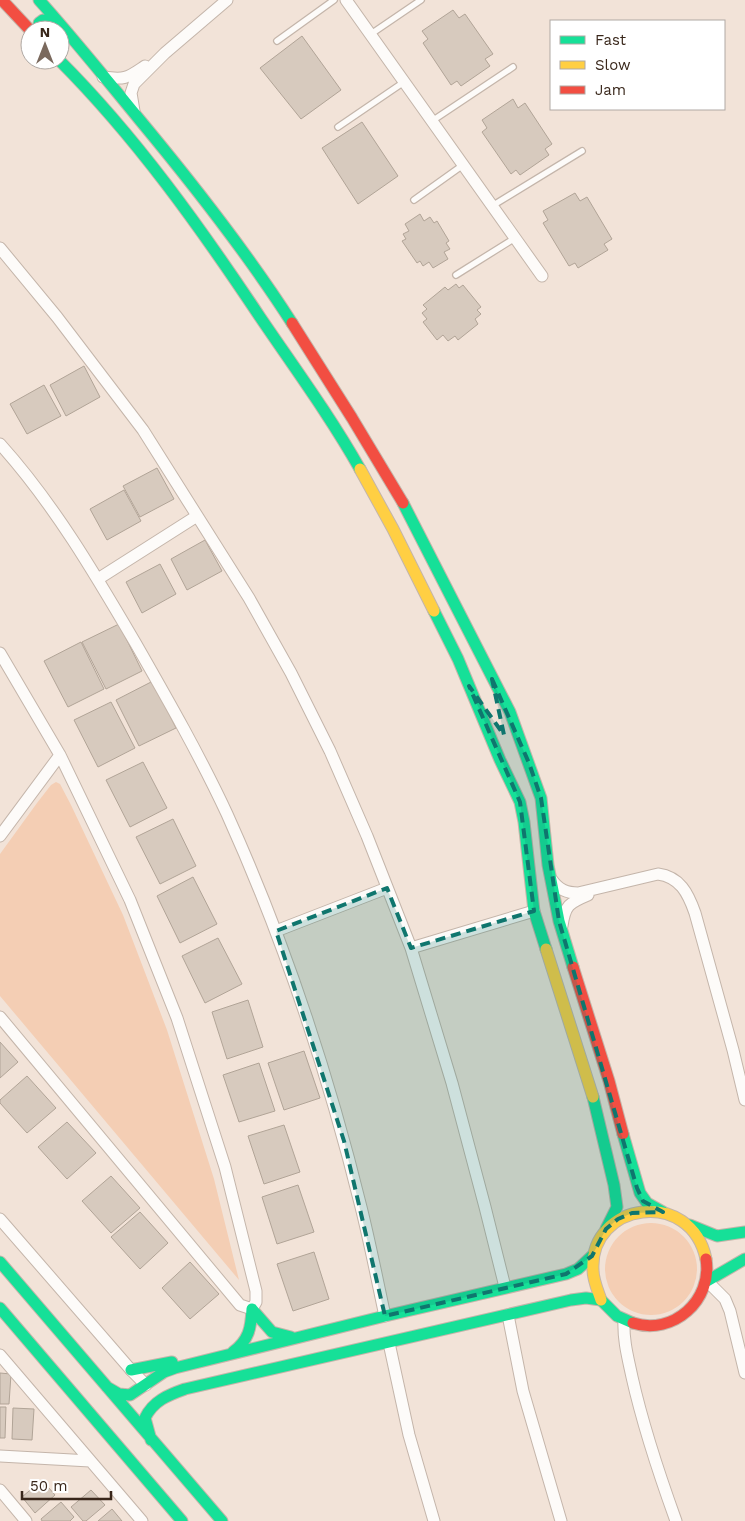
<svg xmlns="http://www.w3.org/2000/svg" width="745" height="1521" font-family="'Work Sans',sans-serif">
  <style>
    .green { fill: #f4ceb4 }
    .building { fill: #d7cabe; stroke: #b1a497 }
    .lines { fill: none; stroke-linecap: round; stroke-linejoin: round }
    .lane-casing { stroke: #c4b5aa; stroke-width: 8 }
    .street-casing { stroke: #c4b5aa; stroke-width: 13 }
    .fast-casing { stroke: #c4b5aa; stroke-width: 13 }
    .slow-casing { stroke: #c4b5aa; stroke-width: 13 }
    .jam-casing { stroke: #c4b5aa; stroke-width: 13 }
    .lane { stroke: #fdfbf9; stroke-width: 5.5 }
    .street { stroke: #fdfbf9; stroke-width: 11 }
    .fast { stroke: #16e098; stroke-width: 11 }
    .slow { stroke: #ffcf43; stroke-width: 11 }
    .jam { stroke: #f24e42; stroke-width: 11 }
    .marked { fill: #0f766e; fill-opacity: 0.2; stroke: #0f766e; stroke-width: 4; stroke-dasharray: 10 6; stroke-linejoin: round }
  </style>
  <rect width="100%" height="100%" fill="#f2e3d8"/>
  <path class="green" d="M56,782l4,2 11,21 52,110 44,115 47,149 25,101 -239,-284v-142l37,-51 14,-18z
    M605 1269a46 46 0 1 1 92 0a46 46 0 1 1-92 0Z"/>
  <path class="building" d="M453,10l6,8 6,-4 28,40 -8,5 5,7 -29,20 -4,-5 -6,4 -28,-42 5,-4 -6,-8z
    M302,36l39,54 -40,29 -41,-51z
    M513,99l5,9 7,-5 27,41 -7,5 4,6 -29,20 -4,-5 -5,4 -29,-42 5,-4 -5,-8z
    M362,122l36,54 -40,28 -36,-56z
    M575,193l5,8 7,-4 25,42 -8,5 4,6 -30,18 -3,-5 -6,3 -26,-43 5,-3 -5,-9z
    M420,214l4,7 6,-4 4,6 3,-2 12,20 -3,2 4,6 -6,3 4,7 -15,9 -4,-6 -6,4 -3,-5 -3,2 -15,-22 4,-2 -3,-5 6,-3 -4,-7z
    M456,284l3,4 4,-3 18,22 -4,3 4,4 -6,5 3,5 -20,16 -3,-4 -7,5 -5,-6 -6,5 -14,-18 4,-3 -5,-6 5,-4 -4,-4 22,-18 3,3z
    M84,366l16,31 -34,19 -16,-31z
    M44,385l17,31 -34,18 -17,-30z
    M157,468l17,31 -34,18 -17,-31z
    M124,490l17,31 -34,19 -17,-31z
    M205,540l17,31 -35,19 -16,-31z
    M160,564l16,30 -34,19 -16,-31z
    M119,624l23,47 -36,18 -24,-47z
    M81,642l23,47 -36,18 -24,-46z
    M153,681l23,47 -37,18 -23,-46z
    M111,702l24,46 -37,19 -24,-47z
    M143,762l24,46 -37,19 -24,-47z
    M173,819l23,47 -36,18 -24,-47z
    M193,877l24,47 -37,19 -23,-47z
    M218,938l24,46 -37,19 -23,-47z
    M248,1000l15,47 -36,12 -15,-47z
    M0,1042l18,20 -18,16z
    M304,1051l16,47 -36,12 -16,-47z
    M259,1063l16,48 -36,11 -16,-47z
    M27,1076l29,32 -29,25 -27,-30v-3z
    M67,1122l29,31 -29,26 -29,-32z
    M284,1125l16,47 -36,12 -16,-48z
    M111,1176l29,32 -29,25 -29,-32z
    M298,1185l16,47 -37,12 -15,-47z
    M140,1212l28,31 -28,26 -29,-32z
    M314,1252l15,47 -36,12 -16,-47z
    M190,1262l29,32 -29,25 -28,-31z
    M0,1373l11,1 -2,30h-9z
    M0,1407h6l-1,31h-5z
    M13,1408l21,1 -2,31 -20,-1z
    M42,1480l13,15 -20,18 -13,-16z
    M91,1490l14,15 -19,16h-3l-12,-14z
    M61,1502l13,15 -4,4h-28l-1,-2z
    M112,1509l10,12h-24z"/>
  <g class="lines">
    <g class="lane-casing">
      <path id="lane" d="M371,34l50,-34
        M277,41l57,-41
        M432,121l81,-54
        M338,127l66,-45
        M414,200l49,-35
        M492,206l90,-55
        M456,275l59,-37"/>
    </g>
    <g class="street-casing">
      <path id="street" d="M346,0l196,276
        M103,77c23,3 24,1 42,-11
        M134,111l-3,-18 3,-9 31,-31 62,-53
        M0,248l57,69 86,113 106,168 42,75 39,78 37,85 44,112 41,135 33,124 20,80
        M0,444c54,60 95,130 136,200 32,56 64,112 91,170 57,126 101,259 134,393 9,36 16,72 24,109
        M98,579l99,-63
        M0,653l60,102 70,145 47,118 48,149 31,124v11l-4,7 -12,-4 -240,-288
        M0,836l60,-81
        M552,880c7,10 15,13 26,13l80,-19c22,3 30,19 37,39l38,137 12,50
        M562,926c3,-21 7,-23 26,-31
        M276,931l111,-43
        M411,948l123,-37
        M0,1219l131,151 15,15
        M707,1281l18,18 5,12 15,62
        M508,1315l15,76 38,130
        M624,1320c-1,20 4,38 8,57 11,49 27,97 44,144
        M389,1343l20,92 25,86
        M0,1355l142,166
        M0,1456l90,5
        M0,1490l26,31"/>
    </g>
    <g class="fast-casing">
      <path id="fast" d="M39,0c35,39 67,79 100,119 54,65 107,132 153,204
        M39,30v-7l4,-3 8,2 9,8
        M59,60c77,77 141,167 201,257 34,50 70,99 100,152
        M403,503l107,209 31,86 7,67 11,56 14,46
        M434,611l24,48 42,101 20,42 4,20 10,89 12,38
        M593,1097l21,88 3,22 -11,22
        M623,1134l17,59 7,10 16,9
        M690,1225l27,11 28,-4
        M0,1262l222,259
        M707,1281l38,-22
        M0,1308l182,213
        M252,1309l20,23 19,5
        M233,1352c16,-12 18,-24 19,-43
        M131,1370l41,-8
        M107,1387l12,7 11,1 34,-23 11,-4 210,-52 181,-42 12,-5 14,-13
        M151,1440l-6,-22c8,-17 23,-23 40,-29l386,-89 15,-2 15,2 16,16 16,7"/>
    </g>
    <g class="slow-casing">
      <path id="slow" d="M360,469l33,60 41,82
        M546,949l47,148
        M601,1300c-3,-9 -8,-20 -8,-30 -4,-68 98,-83 113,-11"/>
    </g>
    <g class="jam-casing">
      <path id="jam" d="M2,0l28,30
        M292,323l60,95 51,85
        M573,967l36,114 14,53
        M633,1323c40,13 80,-23 73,-64"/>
    </g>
    <use href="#lane" class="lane"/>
    <use href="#street" class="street"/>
    <use href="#fast" class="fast"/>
    <use href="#slow" class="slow"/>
    <use href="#jam" class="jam"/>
  </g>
  <path class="marked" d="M492,679l37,84 12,35 18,123 78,267 6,13 20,11 -31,1 -14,6 -12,10 -14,27 -26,18 -181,42 -41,-175 -68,-210 111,-43 24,60 123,-37 -14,-109 -51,-116 35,49z"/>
  <rect x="550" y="20" width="175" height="90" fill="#ffffff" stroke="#b0a9a4"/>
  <rect x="560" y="36" width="25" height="8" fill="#16e098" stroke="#b0a9a4"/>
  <text x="595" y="45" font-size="15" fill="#39271b">Fast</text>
  <rect x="560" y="61" width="25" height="8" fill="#ffcf43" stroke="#b0a9a4"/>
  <text x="595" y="70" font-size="15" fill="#39271b">Slow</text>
  <rect x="560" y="86" width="25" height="8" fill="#f24e42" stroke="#b0a9a4"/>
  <text x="595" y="95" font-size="15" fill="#39271b">Jam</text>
  <g transform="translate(45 45)"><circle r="24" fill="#ffffff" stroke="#b0a9a4"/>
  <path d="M0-4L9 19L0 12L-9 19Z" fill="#7a695d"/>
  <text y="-8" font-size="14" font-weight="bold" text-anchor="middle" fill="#39271b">N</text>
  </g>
  <path d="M22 1491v8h89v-8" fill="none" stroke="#39271b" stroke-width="2.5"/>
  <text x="30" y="1491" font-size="15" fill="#39271b" stroke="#ffffff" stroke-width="4" paint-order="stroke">50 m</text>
</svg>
